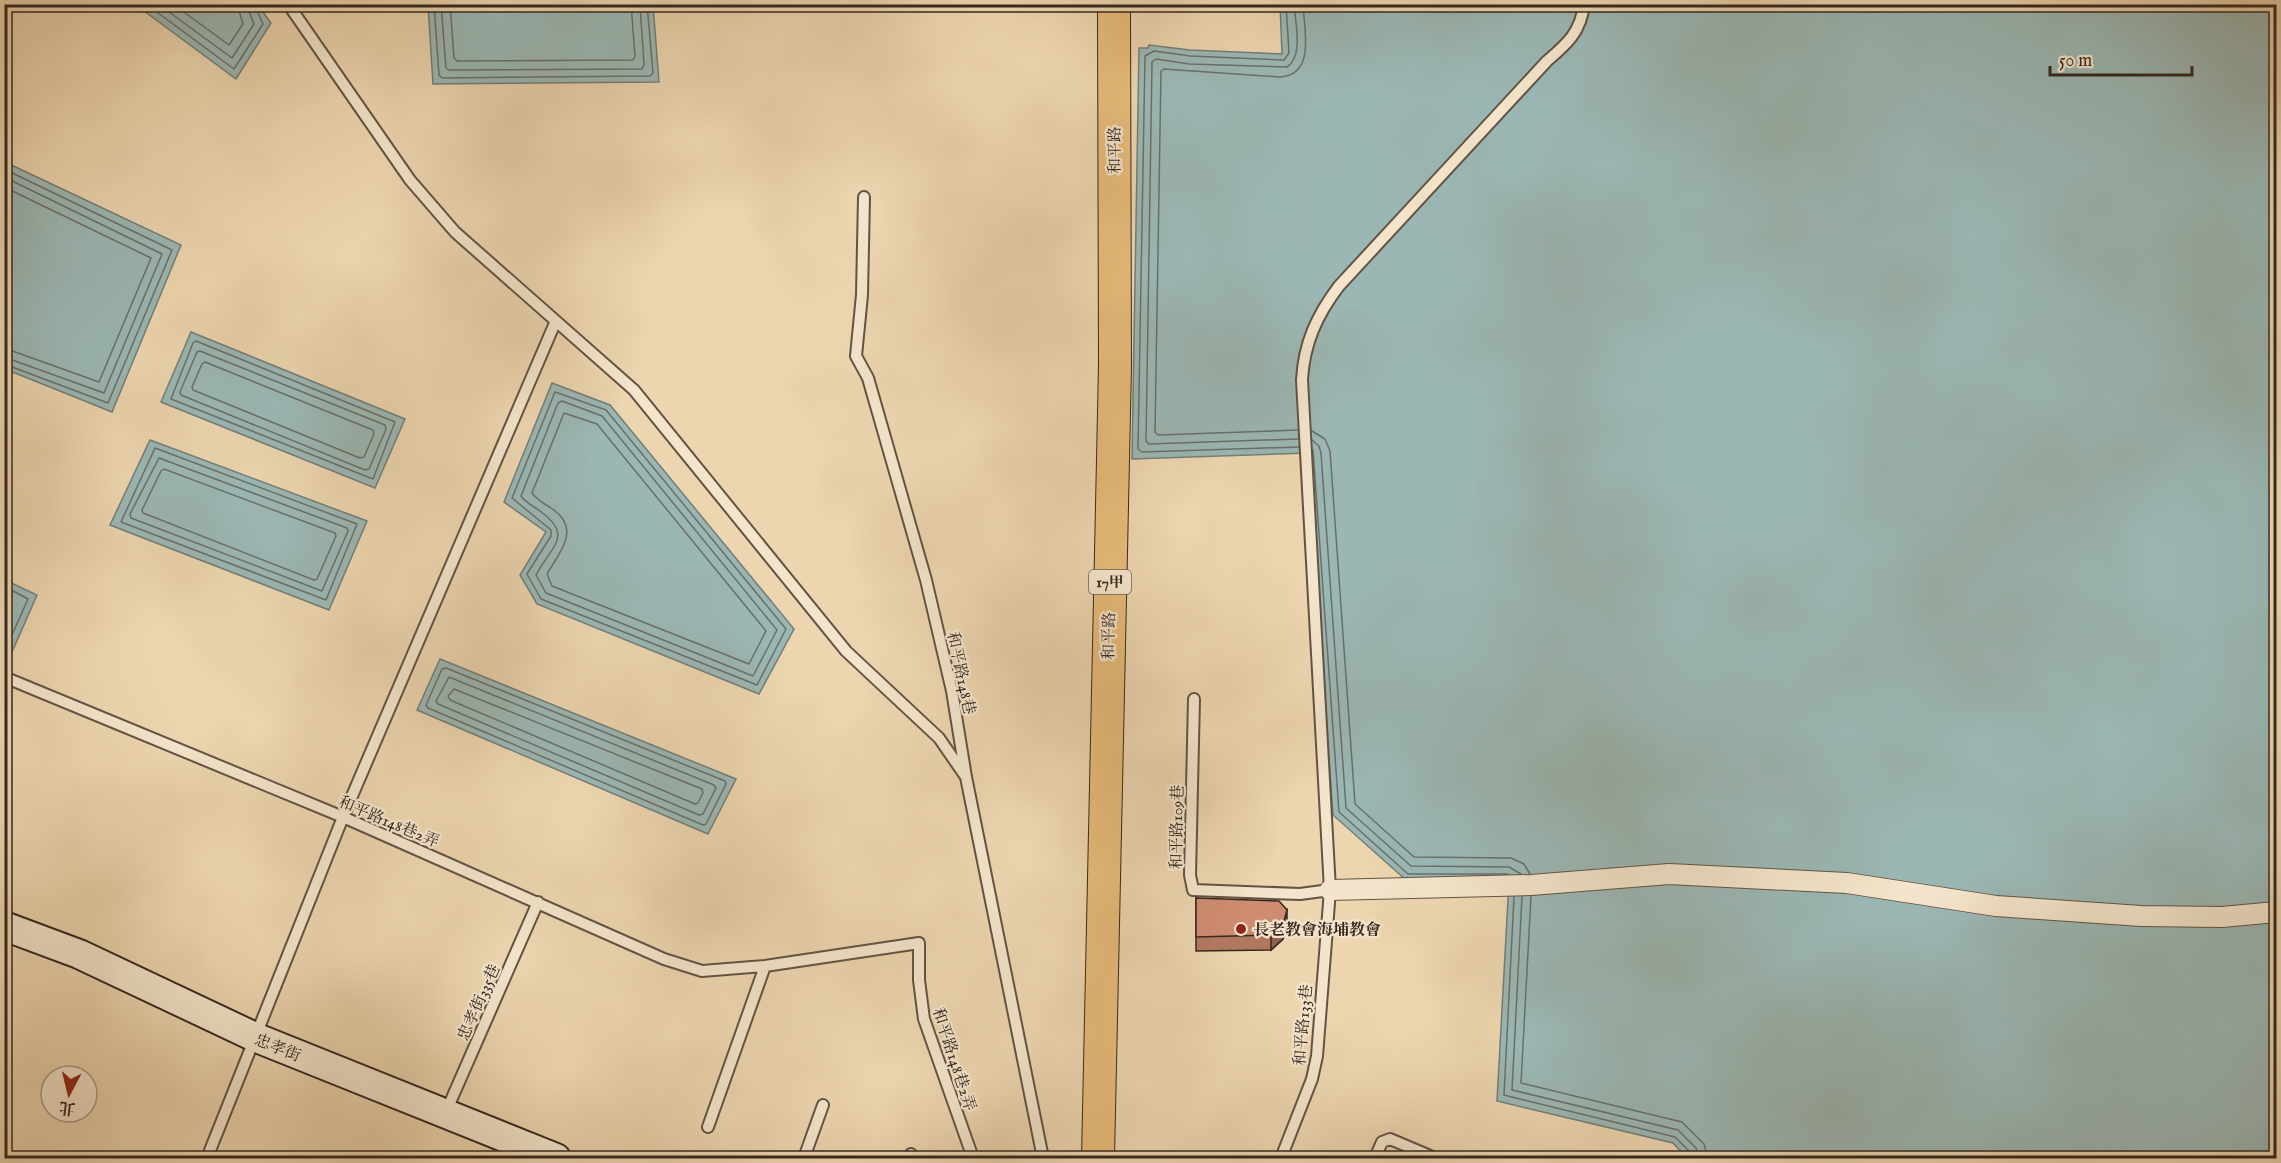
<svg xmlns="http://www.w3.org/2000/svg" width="2281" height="1163" font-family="'IM FELL English','Noto Serif TC',serif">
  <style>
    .water { fill: #9bb7b4; stroke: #727e79; stroke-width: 1.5 }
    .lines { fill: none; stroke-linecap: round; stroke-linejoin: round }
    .shore { stroke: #68706a; stroke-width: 1.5 }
    .lane-casing { stroke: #635344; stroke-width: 14 }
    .street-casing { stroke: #635344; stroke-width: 22 }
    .secondary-casing { stroke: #352821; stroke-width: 32 }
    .primary-casing { stroke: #352821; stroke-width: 34 }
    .lane { stroke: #f3e4cb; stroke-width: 10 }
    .street { stroke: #f3e4cb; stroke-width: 20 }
    .secondary { stroke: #f3e4cb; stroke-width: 28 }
    .primary { stroke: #e6ba78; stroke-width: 32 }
    .wall { fill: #b17860; stroke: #352821; stroke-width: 1.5 }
    .shaded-wall { fill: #90624e; stroke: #352821; stroke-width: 1.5 }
    .building { fill: #ce8c70; stroke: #352821; stroke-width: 1.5 }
    .poi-dot { fill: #8f2418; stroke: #f3e4cb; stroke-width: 2 }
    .labels { text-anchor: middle; stroke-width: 4.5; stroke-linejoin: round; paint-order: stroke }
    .shield { fill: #f3e4cb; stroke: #6e6054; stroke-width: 1.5 }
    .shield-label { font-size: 15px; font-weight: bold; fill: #352821 }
    .street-label { font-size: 16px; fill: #352821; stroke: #f3e4cb }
    .poi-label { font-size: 16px; font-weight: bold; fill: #352821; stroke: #f3e4cb; text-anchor: start }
  </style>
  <rect width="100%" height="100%" fill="#ecd5af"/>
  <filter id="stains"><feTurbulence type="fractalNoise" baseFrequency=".00333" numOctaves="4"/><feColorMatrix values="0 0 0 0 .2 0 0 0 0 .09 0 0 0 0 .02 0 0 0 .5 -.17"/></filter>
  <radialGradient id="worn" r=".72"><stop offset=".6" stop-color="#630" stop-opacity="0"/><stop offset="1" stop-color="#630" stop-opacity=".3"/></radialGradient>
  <path class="water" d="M1280,4l996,1v1153h-589l-14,-15 -176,-42 12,-220 -103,-1 -73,-65 -25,-362 -176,6 7,-411h9l1,-3 41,5 92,4z
    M136,5h122l13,18 -35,56z
    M428,5h225l6,77 -226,2z
    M5,162l176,83 -69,167 -107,-43z
    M191,332l214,87 -30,69 -214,-86z
    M552,383l58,22 184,224 -35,65 -222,-90 -17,-29 26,-43 -42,-30z
    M150,440l217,81 -38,89 -219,-85z
    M5,580l32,15 -32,73z
    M440,659l296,120 -28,55 -291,-124z"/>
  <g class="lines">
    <path class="shore" d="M146,4l88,65 29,-45 -9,-20
      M158,4l74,54 22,-34 -8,-20
      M173,4l56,41 14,-21 -6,-20
      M434,4l5,71 3,3 208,-2 3,-3 -6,-69
      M441,4l5,64 3,2 193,-1 2,-4 -4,-61
      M450,4l4,54 3,3 176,-1 2,-4 -4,-52
      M1286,4l3,49 -5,7 -94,-4 -36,-5 -9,5 -7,393 4,3 157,-5
      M1294,4c1,18 10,52 -7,63l-98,-3 -33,-5 -4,3 -6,379 3,3 149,-5
      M4,169l168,81 -64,153 -104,-39
      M4,177l158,77 -58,139 -100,-36
      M4,187l147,71 -52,124 -95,-34
      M196,341l199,81 -22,57 -202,-80 22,-56z
      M200,351l185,74 1,4 -17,40 -4,1 -184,-75 -1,-3 17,-40z
      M205,362l168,68 1,4 -10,23 -4,1 -167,-68 -1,-3 10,-23z
      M555,392l51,18 180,219 -29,56 -216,-86 -14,-25 24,-38v-6l-39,-32z
      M562,401l40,15 175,214 -24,46 -207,-83 -10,-18c16,-30 38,-39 4,-64 -7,-5 -15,-9 -19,-15l37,-93z
      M564,413l33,11 169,207 -17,33 -197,-78 -5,-12c12,-21 34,-44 7,-64 -8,-5 -17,-10 -22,-17z
      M1298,430l-140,5 -3,-3 6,-361 3,-2 116,8c36,-2 24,-48 23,-73
      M1312,431l13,8 5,12 25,353 59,53 97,1 13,6 6,10
      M1312,440l7,6 2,7 25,355 65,58 98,1 12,7
      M155,448l202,76 -31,76 -205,-78z
      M1313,450l26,362 69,62h100
      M159,458l188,70 1,3 -26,60 -191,-73 -1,-4z
      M164,469l171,64 1,3 -19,43 -3,1 -171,-67 -1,-3 19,-39z
      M4,586l24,13 -24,54
      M446,668l279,113 1,3 -20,40 -3,1 -275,-117 -2,-3 16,-36z
      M449,677l265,108 2,3 -13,26 -4,1 -261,-111 -2,-3z
      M454,689l248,100 1,4 -5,10 -3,1 -245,-104 -2,-4z
      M1522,896l-10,194 166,40 18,18 3,10
      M1531,896l-10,187 161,39 22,22 4,14
      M1514,897l-10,198 171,42 15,15 1,6"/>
    <g class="lane-casing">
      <path id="lane" d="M288,4l122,176 45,52 179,158 212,261 93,87 27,39
        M864,197l-2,98 -6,61 12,22 58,202 26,111 14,86 77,381
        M4,677l339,140 321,142 38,12 63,-5 154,-23v37l5,39 49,139
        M1194,699l-4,176 3,15 107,4 30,-4
        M445,1114l93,-212
        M708,1127l57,-161
        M207,1158l136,-341 212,-494
        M804,1158l19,-53
        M909,1158l2,-4
        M1281,1158l31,-79 5,-23 13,-166 -28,-510c2,-37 15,-65 37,-94l208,-225c20,-17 34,-29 37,-57
        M1375,1158l7,-16 8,-3 45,19"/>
    </g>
    <g class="street-casing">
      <path id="street" d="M1330,890l201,-5 138,-11 178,9 149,23 145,10 81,1 54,-5"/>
    </g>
    <g class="secondary-casing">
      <path id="secondary" d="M4,926l75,28 178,84 299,120"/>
    </g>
    <g class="primary-casing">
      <path id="primary" d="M1098,1158l17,-792 -1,-362"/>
    </g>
    <use href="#lane" class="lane"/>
    <use href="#street" class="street"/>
    <use href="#secondary" class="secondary"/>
    <use href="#primary" class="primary"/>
  </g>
  <path class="wall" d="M1196,898l91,27 -4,14 -12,11 -75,1z"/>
  <path class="shaded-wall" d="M1287,910v15l-4,14 -12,11v-15z"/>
  <path class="building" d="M1196,898l83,3 8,9 -4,15 -12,10 -75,2z"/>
  <circle class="poi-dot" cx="1241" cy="929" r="6"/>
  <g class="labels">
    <rect class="shield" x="1089" y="570" width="42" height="24" rx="4.5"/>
    <g class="shield-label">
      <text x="1110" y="587">17甲</text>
    </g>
    <g class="street-label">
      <text transform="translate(1114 150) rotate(-90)" y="6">和平路</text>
      <text transform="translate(1108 636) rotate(-89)" y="6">和平路</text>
      <text transform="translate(962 673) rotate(78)" y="6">和平路148巷</text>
      <text transform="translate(389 821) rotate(23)" y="6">和平路148巷2弄</text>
      <text transform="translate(1176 827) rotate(-89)" y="6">和平路109巷</text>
      <text transform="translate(478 1002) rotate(-66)" y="6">忠孝街335巷</text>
      <text transform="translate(1302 1025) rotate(-85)" y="6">和平路133巷</text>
      <text transform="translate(278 1047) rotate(22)" y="6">忠孝街</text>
      <text transform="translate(955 1059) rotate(72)" y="6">和平路148巷2弄</text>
    </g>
    <g class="poi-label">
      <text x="1253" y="935">長老教會海埔教會</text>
    </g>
  </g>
  <rect width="2281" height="1163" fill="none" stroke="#ecd5af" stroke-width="24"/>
  <rect x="6" y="6" width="2269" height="1151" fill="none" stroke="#352821" stroke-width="3"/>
  <rect x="12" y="12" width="2257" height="1139" fill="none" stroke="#352821" stroke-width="1.5"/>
  <g transform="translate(69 1094) rotate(187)"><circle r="28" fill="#f3e4cb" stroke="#a79987" stroke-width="1.5"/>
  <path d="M0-4.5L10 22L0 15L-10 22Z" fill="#8f2418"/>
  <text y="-9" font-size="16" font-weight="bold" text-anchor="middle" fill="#352821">北</text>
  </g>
  <path d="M2050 66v9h142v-9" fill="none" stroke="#352821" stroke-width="3"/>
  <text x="2059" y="66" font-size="18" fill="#352821" stroke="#f3e4cb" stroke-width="4.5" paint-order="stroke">50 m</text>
  <rect width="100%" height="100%" filter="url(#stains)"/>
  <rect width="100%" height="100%" fill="url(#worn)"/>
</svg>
